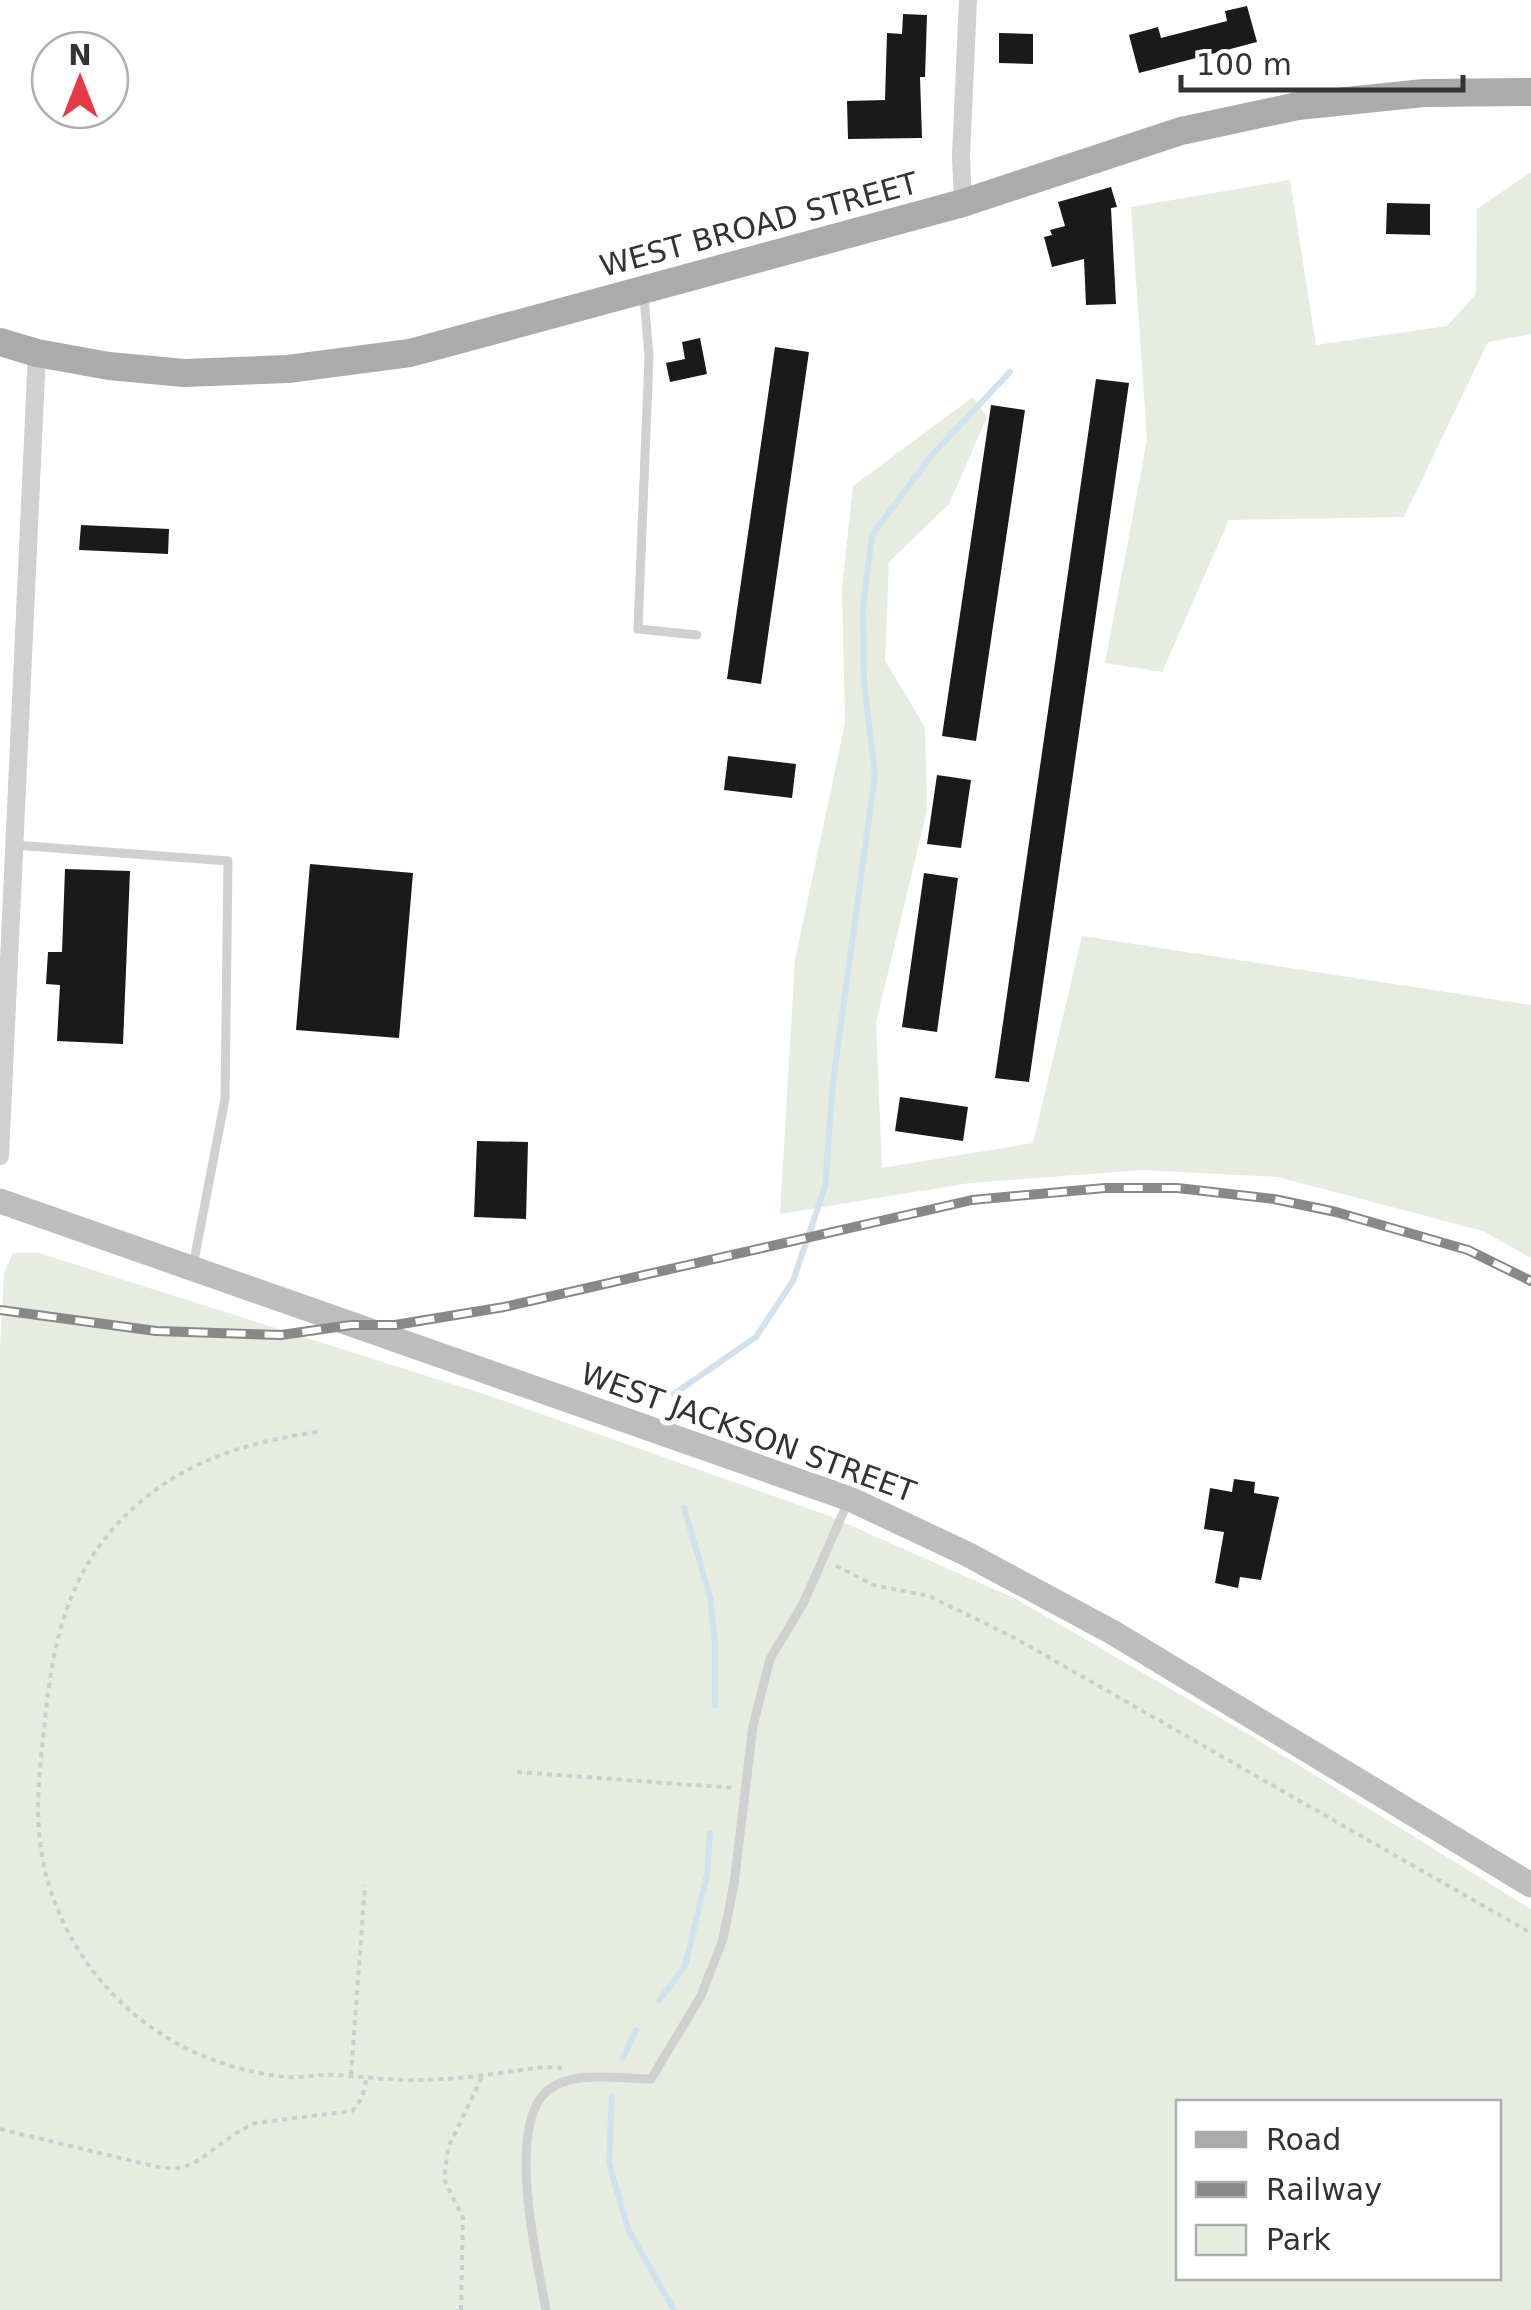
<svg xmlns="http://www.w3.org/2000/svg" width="1531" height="2310" font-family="'DejaVu Sans',sans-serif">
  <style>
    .green { fill: #e6ecdf; fill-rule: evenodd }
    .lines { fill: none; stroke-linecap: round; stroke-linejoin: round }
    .stream { stroke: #cfe2ee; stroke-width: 6 }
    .building { fill: #1a1a1a }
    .path { stroke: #cdcdcd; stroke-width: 4; stroke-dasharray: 5 5; stroke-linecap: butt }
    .lane { stroke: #d0d0d0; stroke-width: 9 }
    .street { stroke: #d0d0d0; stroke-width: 18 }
    .secondary { stroke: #bdbdbd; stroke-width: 25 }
    .primary { stroke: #ababab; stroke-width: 28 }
    .rail-casing { stroke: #888; stroke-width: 10 }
    .rail { stroke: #fff; stroke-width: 6; stroke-dasharray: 19; stroke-linecap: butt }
    .labels { text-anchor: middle; stroke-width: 10; stroke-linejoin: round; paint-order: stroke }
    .street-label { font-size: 30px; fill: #333; stroke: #fff }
  </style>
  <rect width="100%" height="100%" fill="#fff"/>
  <path class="green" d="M1531,172v162l-43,8 -84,175 -175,3 -67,152 -57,-9 42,-223 -16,-233 159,-27 26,165 131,-19 29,-32 1,-85z
    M973,397l14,20 -38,87 -60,58 -4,99 40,66 2,83 -51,213 6,145 151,-25 49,-207 449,69v253l-48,-27 -205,-54 -135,-7 -173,13 -190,31 15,-254 50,-237 -3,-135 11,-102z
    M13,1253h26l451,143 337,119 189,84 237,138 278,172v401h-1531v-961l4,-76zM1178,2102h320v176h-320z"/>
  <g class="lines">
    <path class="stream" d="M674,1394l82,-57 37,-56 32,-94 8,-105 42,-307 -11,-93 -1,-74 9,-73 60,-80 78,-83
      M684,1508l26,89 5,45v63
      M659,2001l26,-35 22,-91 3,-42
      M623,2058l13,-28
      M612,2096l-3,67 19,66 46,81"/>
  </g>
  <path class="building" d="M1247,6l10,36 -118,31 -10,-38 29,-8 3,11 66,-17 -2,-10z
    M903,14l24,1 -2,62h-5l2,61 -74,1 -1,-38 38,-1 2,-67 15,1z
    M999,33l34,1v30l-34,-1z
    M1111,187l6,20 -6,1 5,96 -30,1 -2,-46 -32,8 -8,-30 8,-2 -2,-5 15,-4 -7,-24z
    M1387,203l43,1v31l-44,-1z
    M700,338l7,36 -37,8 -4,-19 19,-4 -3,-17z
    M775,347l34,5 -48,332 -34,-5z
    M1096,379l33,4 -100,699 -34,-4z
    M991,405l34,5 -49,331 -34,-5z
    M81,525l88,4 -1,25 -89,-4z
    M728,756l68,8 -4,34 -68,-8z
    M937,775l34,5 -10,68 -34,-4z
    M310,864l103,9 -14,165 -103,-8z
    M65,869l65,2 -7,173 -66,-3 3,-56 -14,-1 2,-32h14z
    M924,873l34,5 -21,154 -35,-5z
    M900,1097l68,10 -5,34 -68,-10z
    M477,1141l51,1 -2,77 -52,-2z
    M1234,1479l21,3 -1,11 25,4 -18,83 -21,-3 -2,11 -23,-5 9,-51 -20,-3 6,-41 22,4z"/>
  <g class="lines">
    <path class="path" d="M317,1432c-76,11 -142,32 -196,88 -54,56 -69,126 -76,200 -4,40 -10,81 -5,121 9,85 65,165 140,204 31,17 74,30 109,32 15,1 30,-3 45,-2 28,1 56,6 83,5 43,0 86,-8 128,-13l17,1
      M836,1566l38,19 55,11 84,41 518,296
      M517,1772l217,16
      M351,2075l14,-190
      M0,2129l162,39h20l17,-8 37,-27 19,-10 97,-12 10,-13 5,-21
      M461,2310l2,-92 -19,-39 4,-31 35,-73"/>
    <path class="lane" d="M644,296l5,61 -11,272 59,6
      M14,845l214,16 -3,238 -32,167
      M546,2310c-9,-49 -40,-181 0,-218 25,-23 75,-13 105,-13l50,-83 22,-57 11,-55 19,-158 17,-67 33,-55 45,-102"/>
    <path class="street" d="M963,203l-2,-47 7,-156
      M0,1156l37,-803"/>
    <path class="secondary" d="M0,1201l850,298 117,55 145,78 419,253"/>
    <path class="primary" d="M0,342l37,11 72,13 75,7 104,-4 122,-16 553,-150 218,-72 117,-25 126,-13 107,-1"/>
    <g class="rail-casing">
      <path id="rail" d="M0,1310l156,21 125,4 70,-10h44l109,-18 468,-107 133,-12h72l97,11 62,13 132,38 63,31"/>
    </g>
    <use href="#rail" class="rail"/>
  </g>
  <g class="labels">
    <g class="street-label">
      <text transform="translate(759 225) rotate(-15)" y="10">WEST BROAD STREET</text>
      <text transform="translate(748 1433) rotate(20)" y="10">WEST JACKSON STREET</text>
    </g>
  </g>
  <rect x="1176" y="2100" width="325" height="180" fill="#ffffff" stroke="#adadad" stroke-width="2.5"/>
  <rect x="1196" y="2132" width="50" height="15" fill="#ababab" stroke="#adadad" stroke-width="2.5"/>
  <text x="1266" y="2150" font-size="30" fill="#333333">Road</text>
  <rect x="1196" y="2182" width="50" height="15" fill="#888888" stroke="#adadad" stroke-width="2.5"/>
  <text x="1266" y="2200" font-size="30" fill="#333333">Railway</text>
  <rect x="1196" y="2225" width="50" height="30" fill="#e6ecdf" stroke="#adadad" stroke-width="2.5"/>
  <text x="1266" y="2250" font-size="30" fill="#333333">Park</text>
  <g transform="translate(80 80)"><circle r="48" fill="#ffffff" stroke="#adadad" stroke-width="2.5"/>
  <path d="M0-8L18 38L0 25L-18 38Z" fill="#e63946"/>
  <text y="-15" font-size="28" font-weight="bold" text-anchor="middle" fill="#333333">N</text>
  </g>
  <path d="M1181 75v15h282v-15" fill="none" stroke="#333333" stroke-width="5"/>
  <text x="1196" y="75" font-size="30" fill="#333333" stroke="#ffffff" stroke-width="8" paint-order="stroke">100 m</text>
</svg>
